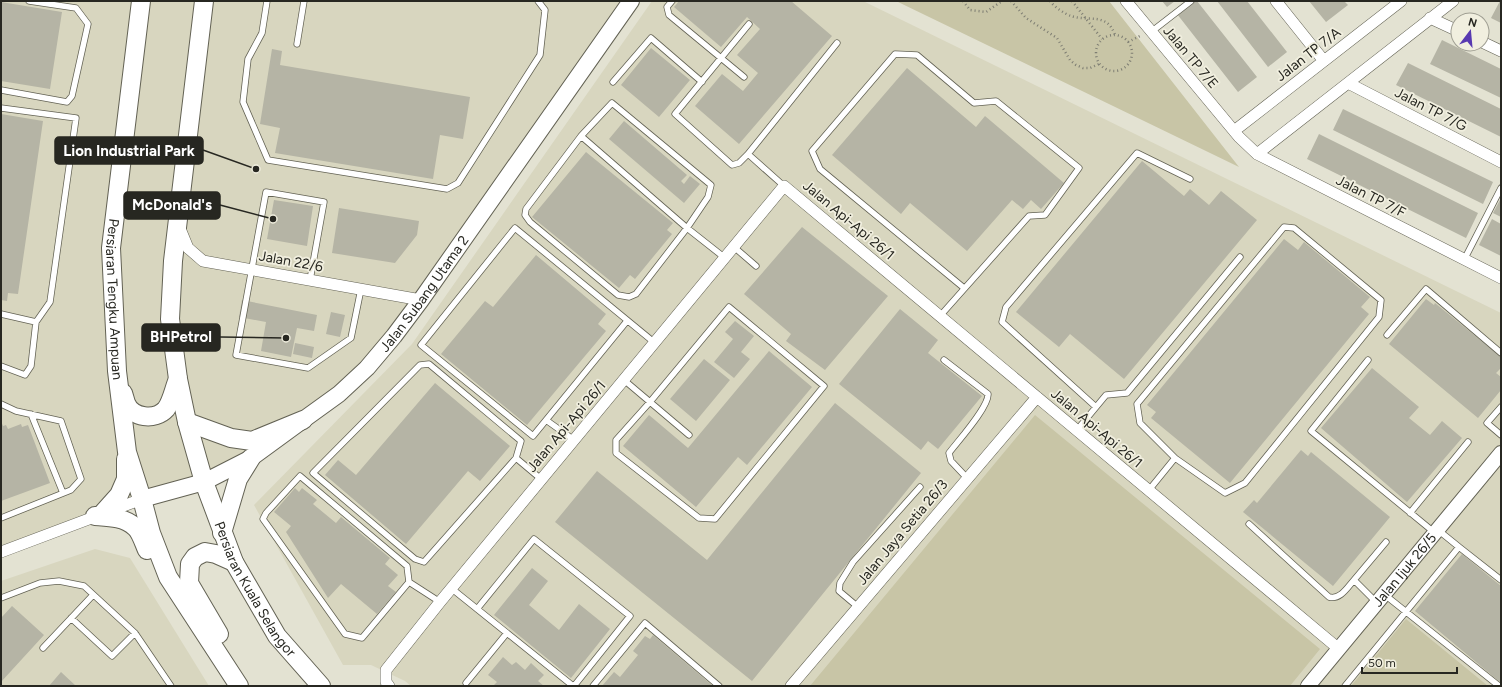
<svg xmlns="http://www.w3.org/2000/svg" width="1502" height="687" font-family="Figtree,sans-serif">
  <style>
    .built { fill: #d8d6bf }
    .green { fill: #c8c5a6 }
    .building { fill: #b5b4a5 }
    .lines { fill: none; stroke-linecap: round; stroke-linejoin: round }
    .service-casing { stroke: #636254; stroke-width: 7 }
    .minor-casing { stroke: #636254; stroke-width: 12 }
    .tertiary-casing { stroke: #636254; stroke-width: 16 }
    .secondary-casing { stroke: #636254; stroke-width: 18 }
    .primary-casing { stroke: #636254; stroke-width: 20 }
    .path { stroke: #7d7d72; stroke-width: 2.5; stroke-dasharray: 1 3; stroke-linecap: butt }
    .service { stroke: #fff; stroke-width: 5.5 }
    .minor { stroke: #fff; stroke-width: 11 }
    .tertiary { stroke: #fff; stroke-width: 14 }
    .secondary { stroke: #fff; stroke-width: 16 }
    .primary { stroke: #fff; stroke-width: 18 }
    .labels { text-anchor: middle; stroke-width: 3.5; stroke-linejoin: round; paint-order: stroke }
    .street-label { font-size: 14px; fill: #272721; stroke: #f1efdf }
    .leader { fill: none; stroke: #272721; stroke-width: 1.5 }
    .callout-dot { fill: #272721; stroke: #f1efdf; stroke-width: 1.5 }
    .callout { fill: #272721; stroke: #272721; stroke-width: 1.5 }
    .callout-label { font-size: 15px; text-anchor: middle; font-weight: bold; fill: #fff }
  </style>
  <rect width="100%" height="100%" fill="#e3e2d2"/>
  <path class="built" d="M1,1h625l-229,336 -147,119 -249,95z
    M652,1h211l638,312v373h-1090l-6,-5 -34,-16h-28l-89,-160 158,-161z
    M95,549l35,9 79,128h-208v-105z"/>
  <path class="green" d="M896,1h213l130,166z
    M1035,415l285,234 -30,37h-480z
    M1406,619l82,67h-137z"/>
  <path class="building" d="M679,1h112l41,35 -93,108 -44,-38 27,-32 21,17 15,-18 -21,-18 23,-26 -13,-12 -26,30 -47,-40z
    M1162,1h13l-8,6z
    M1195,1h2l60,76 -19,15 -61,-78z
    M1217,1h30l40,51 -19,15z
    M1309,1h35l4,4 -22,17z
    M1500,1h1v22l-10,-5z
    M1,2l61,10 -12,77 -49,-8z
    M1442,40l59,29v29l-71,-34z
    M651,48l39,32 -31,37 -38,-32z
    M272,49l10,2 -2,14 190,32 -7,42 -23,-4 -7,44 -158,-26 5,-25 -20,-4z
    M1408,63l93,46v28l-105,-52z
    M907,68l69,59 9,-11 79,67 -23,26 -10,-9 -8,9 -11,-9 -45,51 -57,-48 -9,11 -69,-59z
    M1343,109l150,73 -10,22 -150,-74z
    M1,114l42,7 -25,173 -10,-1 -1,8 -6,-1z
    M624,121l63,54 -6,6 3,3 6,-8 10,8 -16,19 -75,-64z
    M1319,134l159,79 -12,25 -159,-79z
    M586,152l87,71 -6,7 5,4 -37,45 -5,-4 -11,13 -87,-71z
    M1142,161l42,35 6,-7 19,16 12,-14 36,29 -133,159 -54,-45 -11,13 -43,-35z
    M1501,198v19l-8,-4z
    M274,200l39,6 -6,40 -40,-7z
    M339,208l80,13 -2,14 -22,28 -63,-10z
    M1492,219l9,5v32l-22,-11z
    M802,227l86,69 -63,74 -39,-29 5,-7 -47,-40z
    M1284,239l14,11 6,-8 66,55 -9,10 8,7 -139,169 -79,-65 5,-6 -9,-7z
    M536,255l70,59 -8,10 8,7 -79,94 -86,-71 44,-53 8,6z
    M1426,299l8,6 1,-2 66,54v11l-5,5 5,4v13l-23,28 -89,-74z
    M242,300l75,15 -3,16 -17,-3 -6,29 -30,-6 5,-29 -27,-5z
    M900,309l38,31 -10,13 54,43 -44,53 -10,-8 -7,9 -82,-66z
    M331,312l14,3 -5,22 -14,-3z
    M735,321l19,15 -13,16 9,7 -16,19 -20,-16 19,-23 -8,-7z
    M295,343l19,4 -2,11 -19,-4z
    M769,351l43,36 -65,78 -9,-8 -42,50 -73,-61 26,-31 39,33z
    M704,359l26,21 -34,41 -26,-22z
    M1372,368l47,39 -10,11 21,17 12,-14 20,17 -55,64 -86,-74z
    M435,383l75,63 -30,35 -12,-10 -62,73 -81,-69 13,-15 18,15z
    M835,403l86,70 -169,208 -197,-159 42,-51 110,89z
    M1,421l2,5 3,-1 2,4 13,-5 1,3 6,-2 22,58 -49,18z
    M1301,450l7,6 3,-4 79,65 -57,69 -90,-74 11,-12 3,3z
    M295,488l4,4 3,-4 15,12 -4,4 23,19 5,-6 49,41 -5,6 13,11 -10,11 8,6 -19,22 -36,-30 -13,14 -42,-66 5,-6 -17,-14z
    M1462,554l39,32v97l-86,-72z
    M532,568l16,13 -19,24 30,25 20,-26 31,25 -39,49 -77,-63z
    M12,606l32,29 -43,47v-64z
    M653,635l60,51h-111l12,-14 6,5 18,-22 -5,-4 12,-15 5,3z
    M503,657l9,8 4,-3 9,8 6,-7 13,12 -6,6 6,5h-51l4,-4 -9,-7z
    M61,672l15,14h-27z"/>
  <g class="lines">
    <g class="service-casing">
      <path id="service" d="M267,1l-5,32 -14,26 -5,43 25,58 179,29 11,-6 82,-128 5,-45 -7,-9
        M672,1l-5,6 2,8 75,62
        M1151,32l40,-31
        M297,44l7,-43
        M613,82l38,-44 51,44
        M1,90l66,12 5,-6 16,-72 -12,-16 -47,-7
        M1,108l75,10 -26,184 -14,20 -35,-8
        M581,136l-55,73 -1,6 5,7 88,73 11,2 7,-3 51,-66 21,-31 3,-12 -99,-82 -31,33 106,92 38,30
        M748,154l-9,9 -7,2 -57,-51 74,-90
        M784,186l-36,-32 89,-111
        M734,247l22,19
        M1464,260l37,-72
        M310,280l14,-78 -58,-10 -30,163 72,13 43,-30 10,-49
        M729,307l95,79 -109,133 -16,-1 -83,-65v-13l34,-38z
        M940,316l89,-100 16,-1 34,-47 -83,-67 -22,2 -57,-48 -22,-1 -83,97 8,18 144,119
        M627,321l-94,115 -112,-91 94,-117 140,115
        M1387,335l39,-46 75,64
        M944,360l44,34c1,13 -30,47 -39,59l2,8 16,17
        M1368,360l-57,71 124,102
        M429,364l92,77 -5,17 -92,104 -9,-3 -102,-86 107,-108z
        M1,366l24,9 6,-9 5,-44
        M624,380l65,55
        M1,404l15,7 45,10 20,58 -10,11 -70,28
        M1096,407l-94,-85 4,-15 131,-154 53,26
        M1501,407l-14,16 14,12
        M31,414l32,79
        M546,420l28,20
        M1077,430l29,-35 21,-2 113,-136
        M516,458l25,21
        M1149,490l26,-32 -35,-35 -3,-19 147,-177 10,1 87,72 -2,17 -134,166 -20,10 -50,-35
        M1410,513l58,-71
        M1249,524l80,73c11,3 18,-9 25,-17
        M1438,530l21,17
        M409,582l-2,-16 -107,-90 -34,37 -3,6 82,115 17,4 47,-56 31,20
        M451,588l122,98
        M1385,595l114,91
        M1,598l39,-15 19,-2 25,5 51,47 36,53
        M1377,603l-23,-23 32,-38
        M858,607l-19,-16 1,-8 13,-21 67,-75
        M477,609l57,-70 96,77 -56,70
        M71,618l41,38 23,-23
        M43,648l50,-53
        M466,683l41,-50
        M593,686l52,-63 74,63
        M1345,686l114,-139 42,33"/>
    </g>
    <g class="minor-casing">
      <path id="minor" d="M1126,1l113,136 18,17 244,124
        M1276,1l48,60
        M1430,18l28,13
        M1482,42l19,9
        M1348,83l153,79
        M1234,131l167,-130
        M1257,154l196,-153
        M179,226l9,22 15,13 218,39
        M1,552l141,-53
        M389,686l-3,-4v-12l54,-68 344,-416 555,463
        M791,686l246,-289"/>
    </g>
    <g class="tertiary-casing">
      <g id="tertiary">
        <path id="s1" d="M1308,686l193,-233"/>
      </g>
    </g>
    <g class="secondary-casing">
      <g id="secondary">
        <path id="s2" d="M142,499l62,-17 47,-24 52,-38 36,-26 28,-26 27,-32 27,-36 210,-299"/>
      </g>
    </g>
    <g class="primary-casing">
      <g id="primary">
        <path id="s3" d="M141,1l-30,247 6,123 10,81 15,47 9,34 17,44 71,109"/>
        <path id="s4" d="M204,1l-31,260 -3,58 8,60 9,43 17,60 30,80 43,74 44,50"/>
        <path d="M123,393c1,3 2,7 3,10 6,15 29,18 40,6 6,-8 8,-21 12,-30"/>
        <path d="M187,422l44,16 21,3 51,-21"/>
        <path d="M102,514l17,-19 7,-16v-20"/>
        <path d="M95,516c14,1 29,1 40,11 6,5 9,17 12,23"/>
        <path d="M222,533l16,-54 13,-21"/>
        <path d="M219,634l-30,-51 1,-19 5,-7 10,-5 11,2 18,8"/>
      </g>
    </g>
    <path class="path" d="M963,1l7,9 16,2 16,-11
      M1011,1l15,17 31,20 13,22 6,5 7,3h7l9,-4
      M1050,1c4,6 15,13 21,15 18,6 36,-4 44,19
      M1072,1l30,38
      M1096 53a18 18 0 1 1 36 0a18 18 0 1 1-36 0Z
      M1128,42l12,-6"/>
    <use href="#service" class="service"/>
    <use href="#minor" class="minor"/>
    <use href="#tertiary" class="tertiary"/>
    <use href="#secondary" class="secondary"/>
    <use href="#primary" class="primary"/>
  </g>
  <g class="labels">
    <g class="street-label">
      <text transform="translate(1308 54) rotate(-38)" y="5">Jalan TP 7/A</text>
      <text transform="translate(1191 57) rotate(50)" y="5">Jalan TP 7/E</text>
      <text transform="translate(1431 109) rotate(27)" y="5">Jalan TP 7/G</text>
      <text transform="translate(1371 196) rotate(27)" y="5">Jalan TP 7/F</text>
      <text transform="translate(849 220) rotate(40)" y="5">Jalan Api-Api 26/1</text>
      <text transform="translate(291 261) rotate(10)" y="5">Jalan 22/6</text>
      <text dy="5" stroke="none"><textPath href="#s2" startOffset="358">Jalan Subang Utama 2</textPath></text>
      <text dy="5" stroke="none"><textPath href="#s3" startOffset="300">Persiaran Tengku Ampuan</textPath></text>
      <text transform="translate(566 426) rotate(-50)" y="5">Jalan Api-Api 26/1</text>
      <text transform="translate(1097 428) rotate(40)" y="5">Jalan Api-Api 26/1</text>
      <text transform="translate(902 532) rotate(-50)" y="5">Jalan Jaya Setia 26/3</text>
      <text dy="5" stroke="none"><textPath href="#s1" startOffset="151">Jalan Ijuk 26/5</textPath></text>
      <text dy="5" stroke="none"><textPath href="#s4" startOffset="606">Persiaran Kuala Selangor</textPath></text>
    </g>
  </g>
  <path class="leader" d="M256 169L203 150M273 219L220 205M286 338L220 337"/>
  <g class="callout-dot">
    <circle cx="256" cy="169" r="4"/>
    <circle cx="273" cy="219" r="4"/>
    <circle cx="286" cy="338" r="4"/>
  </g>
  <g class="callout">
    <rect x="55" y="137" width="148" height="27" rx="4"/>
    <rect x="124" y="192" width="96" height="27" rx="4"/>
    <rect x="142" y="324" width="78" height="27" rx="4"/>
  </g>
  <g class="callout-label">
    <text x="129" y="156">Lion Industrial Park</text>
    <text x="172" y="210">McDonald's</text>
    <text x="181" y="342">BHPetrol</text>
  </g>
  <rect width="1502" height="687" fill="none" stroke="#272721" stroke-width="4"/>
  <g transform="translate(1470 32) rotate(16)"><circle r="19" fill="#f1efdf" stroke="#a09f93"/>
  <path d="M0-3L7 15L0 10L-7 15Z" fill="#5839b1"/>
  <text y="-6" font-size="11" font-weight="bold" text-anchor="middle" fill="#272721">N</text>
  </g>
  <path d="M1362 667v6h95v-6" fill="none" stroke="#272721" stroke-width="2"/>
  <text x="1368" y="667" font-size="12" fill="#272721" stroke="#f1efdf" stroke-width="3" paint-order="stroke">50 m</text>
</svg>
